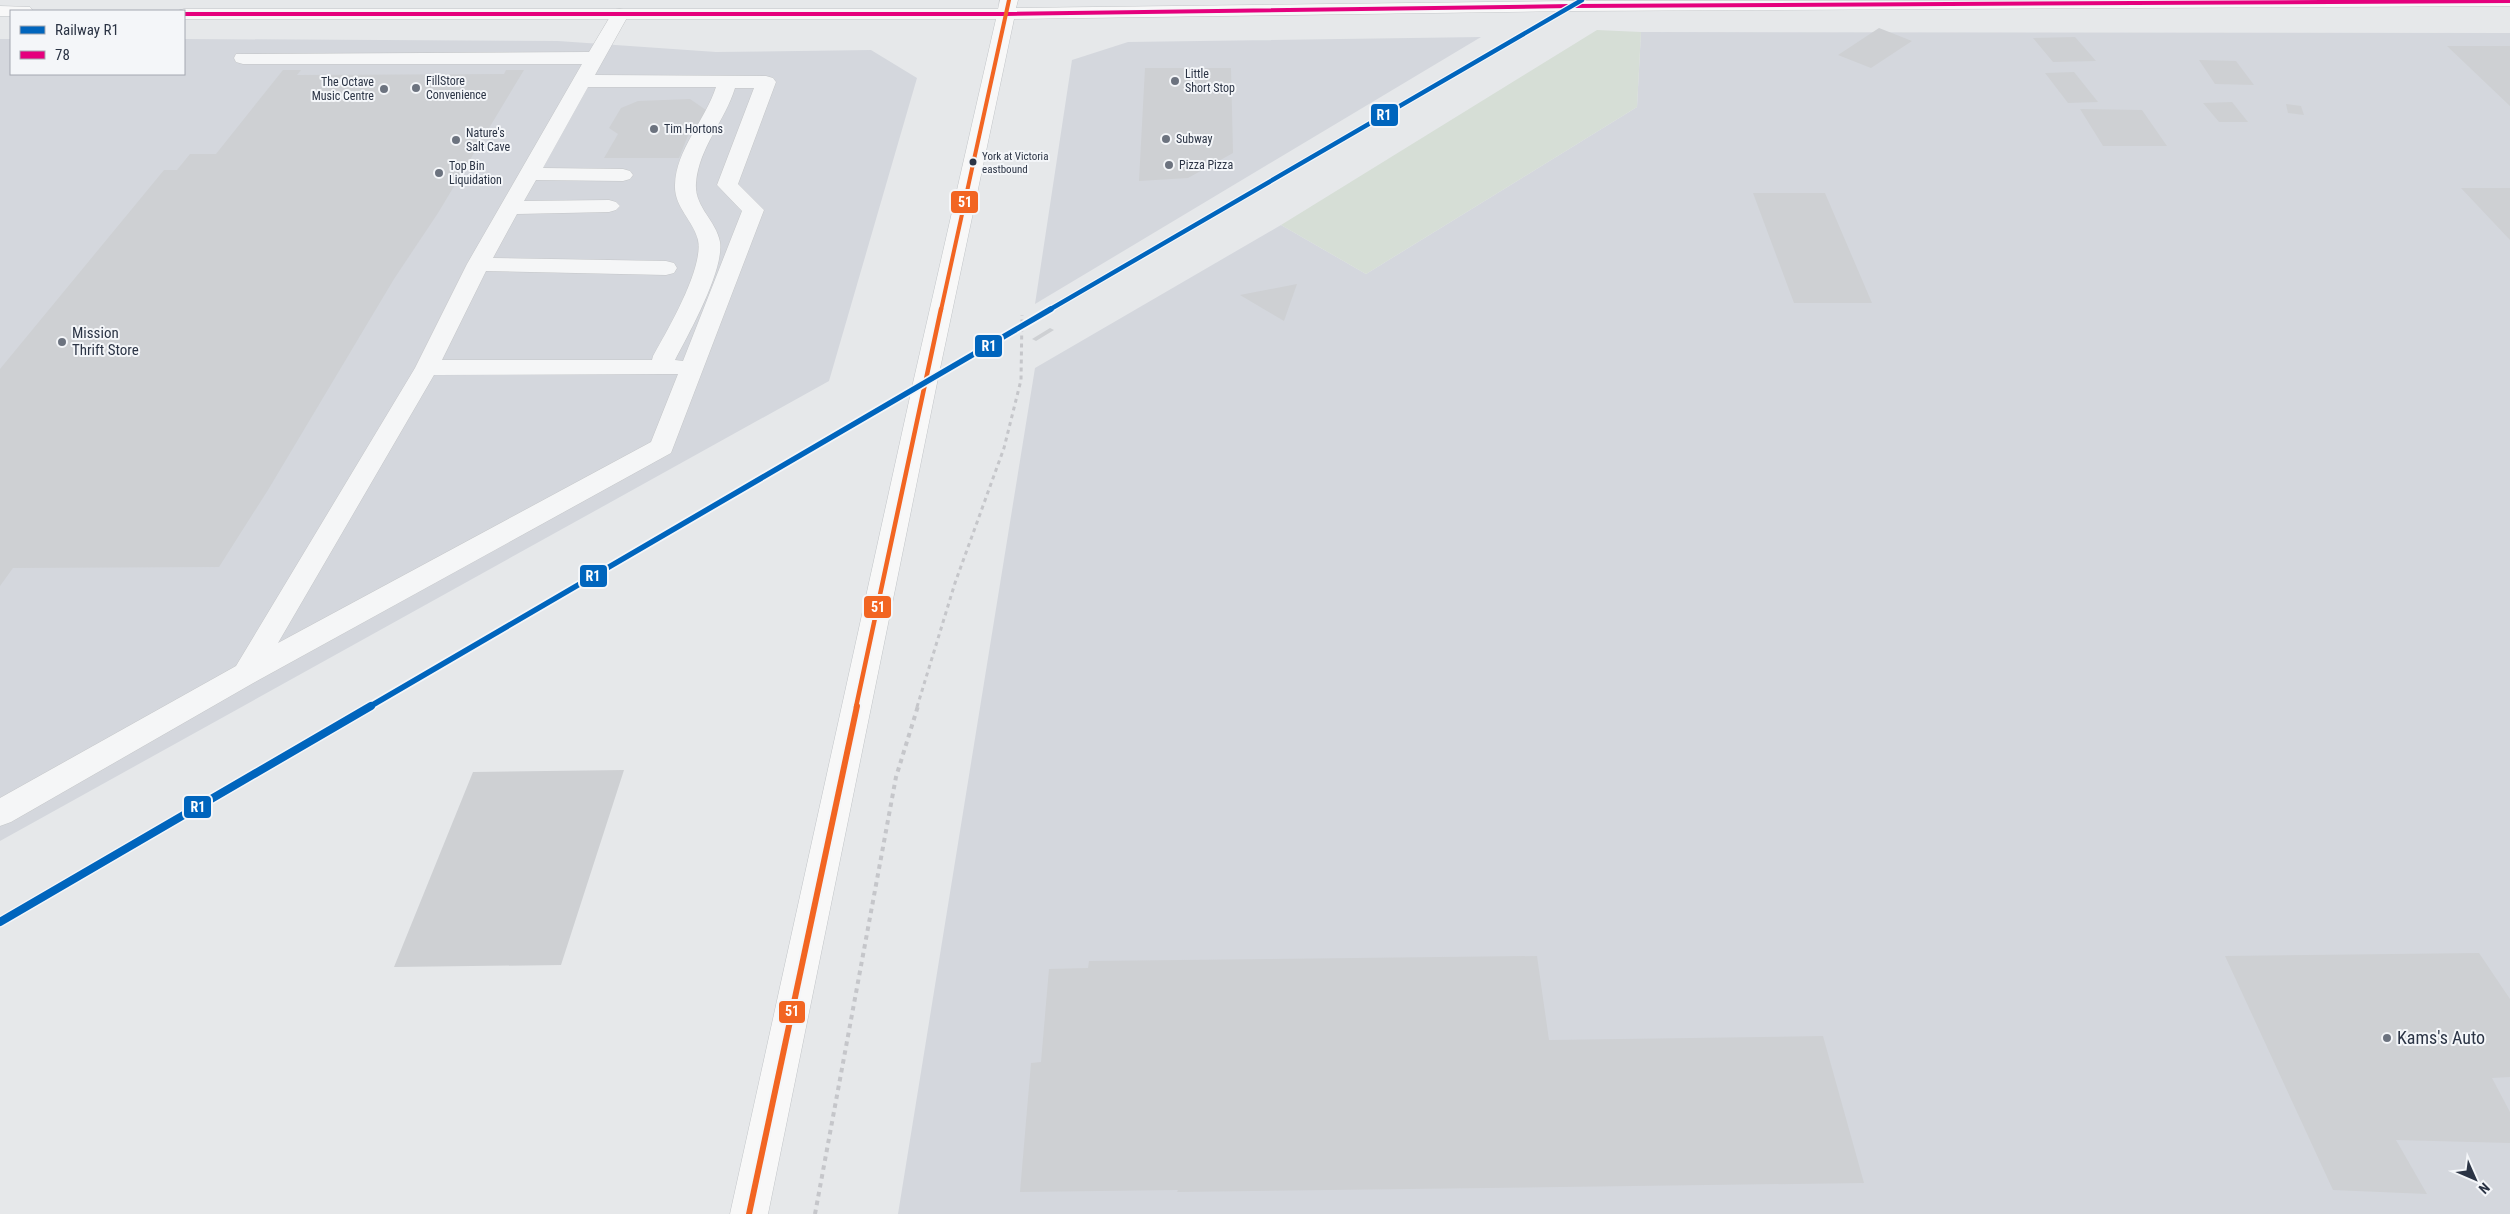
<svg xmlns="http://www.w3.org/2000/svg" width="2510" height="1214" font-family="'Roboto Condensed',sans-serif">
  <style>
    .built { fill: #d4d7dd }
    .green { fill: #d6ded6 }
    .building { fill: #ced0d3 }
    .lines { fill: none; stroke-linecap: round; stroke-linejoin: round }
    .minor-casing { stroke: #c4c6c8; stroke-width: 1 }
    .major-casing { stroke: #c2c5c8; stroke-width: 1 }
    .path-far1 { stroke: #c5c6ca; stroke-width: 3; stroke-dasharray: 4 4; stroke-linecap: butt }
    .path { stroke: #c5c6ca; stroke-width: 4; stroke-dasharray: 4.5 4.5; stroke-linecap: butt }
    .minor { fill: #f5f6f7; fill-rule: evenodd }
    .major { fill: #f8f8f8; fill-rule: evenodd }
    .bus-1-casing { stroke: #f4f6f9; stroke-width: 6 }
    .bus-2-far2-casing { stroke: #f4f6f9; stroke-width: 6 }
    .bus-2-far1-casing { stroke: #f4f6f9; stroke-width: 8 }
    .bus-2-casing { stroke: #f4f6f9; stroke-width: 10 }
    .bus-1 { stroke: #e5007d; stroke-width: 4 }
    .bus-2-far2 { stroke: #f26522; stroke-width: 4 }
    .bus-2-far1 { stroke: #f26522; stroke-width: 4.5 }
    .bus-2 { stroke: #f26522; stroke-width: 6 }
    .rail-1-far2-casing { stroke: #f4f6f9; stroke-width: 7 }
    .rail-1-far1-casing { stroke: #f4f6f9; stroke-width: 9 }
    .rail-1-casing { stroke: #f4f6f9; stroke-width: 11 }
    .rail-1-far2 { stroke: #0065bd; stroke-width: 4.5 }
    .rail-1-far1 { stroke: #0065bd; stroke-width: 5.5 }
    .rail-1 { stroke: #0065bd; stroke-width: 8 }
    .poi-dot { fill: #6c737f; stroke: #f4f6f9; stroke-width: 2 }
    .bus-dot { fill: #2b3445; stroke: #f4f6f9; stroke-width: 2 }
    .labels { text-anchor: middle; stroke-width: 4; stroke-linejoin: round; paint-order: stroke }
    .far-bus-label { font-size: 11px; fill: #2b3445; stroke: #f4f6f9; text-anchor: start }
    .far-poi-label { font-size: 12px; fill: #2b3445; stroke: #f4f6f9; text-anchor: start }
    .poi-label { font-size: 15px; fill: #2b3445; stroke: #f4f6f9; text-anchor: start }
    .near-poi-label { font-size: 18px; fill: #2b3445; stroke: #f4f6f9; text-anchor: start }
    .line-badge { stroke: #f4f6f9; stroke-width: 2 }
    .badge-label { font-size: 14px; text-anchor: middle; font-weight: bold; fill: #fff }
  </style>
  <rect width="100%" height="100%" fill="#e6e8ea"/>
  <path class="built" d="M1641,32l869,1v1181h-1612l137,-846 246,-143 85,49 271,-167z
    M1481,37l-446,267 37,-244 56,-18z
    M0,39h11v35h173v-35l374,2 158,11 155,-2 46,28 -88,303 -829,460z"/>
  <path class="green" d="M1597,30l44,2 -4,75 -271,167 -85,-49z"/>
  <path class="building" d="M1879,28l33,13 -41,27 -33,-13z
    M2075,37l21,24 -43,1 -20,-24z
    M2447,46h63v60z
    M2199,60l37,1 18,24 -39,-1z
    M1145,68h86l2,85 -45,25 -49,3z
    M283,70h18l-4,5 207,-1 2,-4h18l-86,143 -44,66 -126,211 -49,77 -206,1 -13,18v-217l164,-199h13l13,-16h26z
    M2074,72l24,30 -30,1 -23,-30z
    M690,99l16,11 -7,19 -10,4 -10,25h-75l14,-24 -9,-6 12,-20 17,-7z
    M2232,102l16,20h-29l-16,-19z
    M2286,104l15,2 3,9 -16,-2z
    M2080,109l62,1 25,36h-64z
    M2461,188h49v52z
    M1753,193h72l47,110h-78z
    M1297,284l-13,37 -44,-26z
    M1050,328l4,2 -18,11 -4,-2z
    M624,770l-63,195 -167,2 79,-195z
    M2479,953l31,46v78l-18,1 18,34v31l-114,-3 31,54 -94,-4 -108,-234z
    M1537,956l12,84 274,-4 41,147 -687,9 1,-2 -158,2 11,-129 10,-1 8,-93 39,-1 1,-7z"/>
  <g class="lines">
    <g class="minor-casing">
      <path id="minor" d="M620,9l6,1 3,4 -34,61 171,1 7,2 3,4 -38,102 26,26 -93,243 -416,229 -244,140 -11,4v-28l236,-132 179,-298 52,-104 115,-200h-339l-7,-2 -2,-4 2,-4 353,-2 25,-42zM588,87h128c-11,34 -40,62 -41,98 -1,22 18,35 23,55 6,28 -31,91 -45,116l-1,4h-210l44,-89 180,4 8,-2 3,-5 -3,-5 -8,-2 -173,-3 24,-44 92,-2 7,-2 4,-4 -4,-4 -7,-2 -85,1 12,-21 87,1 7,-2 3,-4 -3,-4 -7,-2 -80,-1zM735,88h19l-37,97 25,26 -59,150 -8,-1c14,-27 49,-89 45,-118 -4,-22 -26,-35 -24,-59 3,-36 29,-62 39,-95zM663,374h15l-27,68 -373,201 156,-268z"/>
    </g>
    <g class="major-casing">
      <path id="major" d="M1000,0h18l-2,8 555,-7 939,-1v6l-939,5 -557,8 -77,364 -169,831h-38l183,-831 83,-364h-812v-8h-7l7,-2h814z
        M0,6l30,1 3,4h-22v5h-11z"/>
    </g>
    <path class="path-far1" d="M917,707l38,-124 49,-135 17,-68 1,-65"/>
    <path class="path" d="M815,1214l81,-437 22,-71"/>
    <use href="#minor" class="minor"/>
    <use href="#major" class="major"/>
    <g class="bus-1-casing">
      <path id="bus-1" d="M184,14h822l565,-8 939,-5"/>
    </g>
    <g class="bus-2-far2-casing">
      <path id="bus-2-far2" d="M941,310l68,-310"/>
    </g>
    <g class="bus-2-far1-casing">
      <path id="bus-2-far1" d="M856,707l85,-398"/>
    </g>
    <g class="bus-2-casing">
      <path id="bus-2" d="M749,1214l108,-508"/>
    </g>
    <use href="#bus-1" class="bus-1"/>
    <use href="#bus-2-far2" class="bus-2-far2"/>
    <use href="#bus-2-far1" class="bus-2-far1"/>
    <use href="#bus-2" class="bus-2"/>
    <g class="rail-1-far2-casing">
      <path id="rail-1-far2" d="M1049,310l533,-310"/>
    </g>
    <g class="rail-1-far1-casing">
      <path id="rail-1-far1" d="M369,707l682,-398"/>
    </g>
    <g class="rail-1-casing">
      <path id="rail-1" d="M0,922l371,-216"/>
    </g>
    <use href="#rail-1-far2" class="rail-1-far2"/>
    <use href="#rail-1-far1" class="rail-1-far1"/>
    <use href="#rail-1" class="rail-1"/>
  </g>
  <g class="poi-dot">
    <circle cx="1175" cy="81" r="5"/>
    <circle cx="416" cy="88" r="5"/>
    <circle cx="384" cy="89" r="5"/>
    <circle cx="654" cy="129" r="5"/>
    <circle cx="1166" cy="139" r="5"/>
    <circle cx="456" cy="140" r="5"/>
    <circle cx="1169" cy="165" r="5"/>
    <circle cx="439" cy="173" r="5"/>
    <circle cx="62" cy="342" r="5"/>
    <circle cx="2387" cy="1038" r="5"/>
  </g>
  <circle class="bus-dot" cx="973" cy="162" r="4.5"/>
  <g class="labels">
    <g class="far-bus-label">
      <text x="982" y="160">York at Victoria<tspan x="982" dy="13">eastbound</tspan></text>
    </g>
    <g class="far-poi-label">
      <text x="1185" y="78">Little<tspan x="1185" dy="14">Short Stop</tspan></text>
      <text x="426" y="85">FillStore<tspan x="426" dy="14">Convenience</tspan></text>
      <text x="374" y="86" text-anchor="end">The Octave<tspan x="374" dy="14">Music Centre</tspan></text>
      <text x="664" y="133">Tim Hortons</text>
      <text x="466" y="137">Nature's<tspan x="466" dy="14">Salt Cave</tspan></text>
      <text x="1176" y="143">Subway</text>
      <text x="1179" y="169">Pizza Pizza</text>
      <text x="449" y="170">Top Bin<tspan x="449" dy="14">Liquidation</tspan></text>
    </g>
    <g class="poi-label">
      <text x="72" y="338">Mission<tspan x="72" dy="17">Thrift Store</tspan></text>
    </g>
    <g class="near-poi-label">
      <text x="2397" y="1044">Kams's Auto</text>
    </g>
  </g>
  <g class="line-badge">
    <rect x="1370" y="103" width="29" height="24" rx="5" fill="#0065bd"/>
    <rect x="950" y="190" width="29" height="24" rx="5" fill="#f26522"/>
    <rect x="974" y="334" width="29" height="24" rx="5" fill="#0065bd"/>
    <rect x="579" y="564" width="29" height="24" rx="5" fill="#0065bd"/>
    <rect x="863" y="595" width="29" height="24" rx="5" fill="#f26522"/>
    <rect x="183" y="795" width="29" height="24" rx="5" fill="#0065bd"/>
    <rect x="778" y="1000" width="28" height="24" rx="5" fill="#f26522"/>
  </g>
  <g class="badge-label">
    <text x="1384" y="120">R1</text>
    <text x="965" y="207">51</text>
    <text x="989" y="351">R1</text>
    <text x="593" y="581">R1</text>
    <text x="878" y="612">51</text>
    <text x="198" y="812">R1</text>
    <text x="792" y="1016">51</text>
  </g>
  <rect x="10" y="10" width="175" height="65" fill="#f4f6f9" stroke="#a4a8b1"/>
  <rect x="20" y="26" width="25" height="8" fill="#0065bd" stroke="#a4a8b1"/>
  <text x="55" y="35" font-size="15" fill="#2b3445">Railway R1</text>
  <rect x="20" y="51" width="25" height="8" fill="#e5007d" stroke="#a4a8b1"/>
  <text x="55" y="60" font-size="15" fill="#2b3445">78</text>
  <g transform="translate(2475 1179) rotate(135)" stroke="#f4f6f9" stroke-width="4" paint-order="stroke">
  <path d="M0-4L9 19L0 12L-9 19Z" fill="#2b3445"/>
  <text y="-8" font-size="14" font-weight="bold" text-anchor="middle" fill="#2b3445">N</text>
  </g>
</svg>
